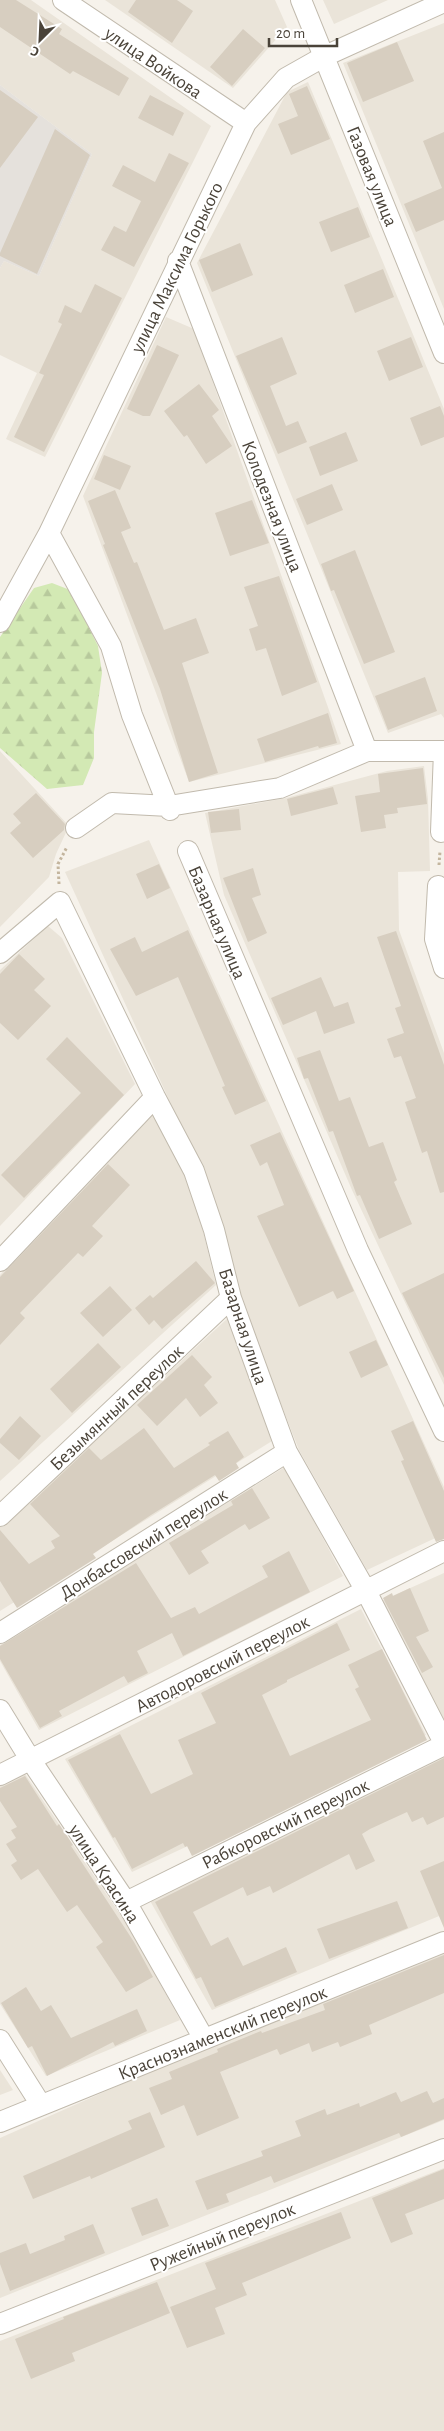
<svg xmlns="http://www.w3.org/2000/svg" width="444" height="2431" font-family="'Alegreya Sans',sans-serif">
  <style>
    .residential { fill: #eae4d9 }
    .industrial { fill: #e5e1dc }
    .forest { fill: url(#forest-firs) }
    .building { fill: #d7cec0 }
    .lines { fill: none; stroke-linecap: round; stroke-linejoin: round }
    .street-casing { stroke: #c1baad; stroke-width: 22 }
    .path { stroke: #c3b59e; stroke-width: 3; stroke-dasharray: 2.5 2.5; stroke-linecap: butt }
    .street { stroke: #fff; stroke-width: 20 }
    .labels { text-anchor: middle; stroke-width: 4; stroke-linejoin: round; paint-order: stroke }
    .street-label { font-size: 19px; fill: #4a4339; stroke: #fff }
  </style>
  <defs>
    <pattern id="forest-firs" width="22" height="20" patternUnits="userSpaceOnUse" patternTransform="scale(1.25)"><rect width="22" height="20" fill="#d3e9b4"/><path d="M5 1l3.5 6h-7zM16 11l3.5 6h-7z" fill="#b7c99c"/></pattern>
  </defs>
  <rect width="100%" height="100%" fill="#f6f2eb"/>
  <path class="residential" d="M0,0h31l180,126 -166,331 -39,-18 31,-66 -37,-18v-87l4,-7 35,15 53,-122 -92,-69z
    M105,0h170l12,27 -54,61z
    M323,0h65l-54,24z
    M444,23v286l-101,-246z
    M308,82l136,327v309l-3,-4 -53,19 -191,-470 90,-171z
    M166,317l28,12 147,415 -152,38 -106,-286z
    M0,751l69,75 -13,28 -7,23 -49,50z
    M424,766l4,33 2,72 -32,1 1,58 45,123v332l-92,-195 -128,-295 -19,-82 81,-15 101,-27z
    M149,840l295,647v47l-77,36 -68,-120 -59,-150 -32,-115 -143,-313z
    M48,926l14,12 73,146 -135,142v-256z
    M150,1113l24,27 15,33 27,112 -216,196v-206z
    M228,1318l44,123 -272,170v-84z
    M285,1467l58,109 -304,154 -39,-69v-16z
    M444,1573v155l-63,-127z
    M361,1609l65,126 -294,137 -67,-113z
    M444,1753v161l-232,96 -63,-111z
    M23,1771l107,158 50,91 -134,56 -46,-72v-219z
    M444,1951v169l-444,178v-160l269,-119z
    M0,2070l13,20 -13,5z
    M444,2168v263h-444v-90z"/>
  <path class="industrial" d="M0,85l92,69 -53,122 -35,-15 -4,7z"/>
  <path class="forest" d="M52,583l18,7 28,56 4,27 -8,59v26l-11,27 -36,4 -47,-41v-111l34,-49z"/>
  <path class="building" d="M0,0h16l46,29 -3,5 70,44 -10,18 -46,-25 -3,3 -70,-47z
    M136,0h41l16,11 -21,32 -44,-31z
    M243,29l22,19 -33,38 -22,-19z
    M397,42l17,39 -51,21 -16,-39z
    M307,86l23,53 -39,16 -13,-31 20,-8 -9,-22z
    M0,90l38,27 -38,51z
    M150,95l34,18 -11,23 -35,-18z
    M55,129l35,26 -53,119 -37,-18v-3z
    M444,132v88l-28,12 -12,-28 38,-16 -19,-47z
    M169,153l20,10 -55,104 -33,-17 13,-24 12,6 15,-31 -29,-15 11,-21 32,17z
    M358,207l12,30 -39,15 -12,-30z
    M240,243l13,32 -41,17 -13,-32z
    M383,269l11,28 -39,16 -11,-28z
    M95,284l27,14 -78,154 -30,-15 30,-62 -5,-2 23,-49 -4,-2 7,-17 16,8z
    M282,337l15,37 -27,12 16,40 12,-5 9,21 -29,12 -42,-98z
    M411,337l12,30 -34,14 -12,-30z
    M157,345l22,10 -29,61h-7l-16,-7z
    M199,384l20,26 -7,6 20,30 -26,18 -19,-29 -3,2 -20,-26z
    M440,406l4,10v21l-23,9 -11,-28z
    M346,432l12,29 -38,15 -11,-29z
    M104,455l27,11 -11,24 -26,-11z
    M332,484l11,26 -36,15 -11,-26z
    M115,490l16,38 -10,4 13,31 3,-1 27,68 32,-12 13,35 -27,10 36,110 -29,9 -29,-93 -57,-144 2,-1 -17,-43z
    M252,500l17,43 -39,13 -15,-43z
    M355,550l40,102 -31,12 -30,-74 -3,1 -10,-27z
    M279,576l38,106 -35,14 -16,-48 -10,3 -7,-22 9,-3 -14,-39z
    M425,677l12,34 -49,19 -13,-34z
    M328,713l9,30 -18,5 -1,-2 -53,16 -8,-23z
    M423,768l4,36 -30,4 1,5 -14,2 2,13 -25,4 -6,-36 25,-4 -2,-18z
    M333,787l5,17 -47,12 -4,-17z
    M36,793l29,31 -1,6 -31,28 -23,-25 11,-10 -8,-9z
    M239,809l2,21 -30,3 -3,-21z
    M159,864l11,24 -23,11 -11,-25z
    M253,868l8,27 -9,3 15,35 -19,9 -25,-64z
    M188,930l78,171 -31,14 -13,-28 3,-1 -47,-109 -42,19 -26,-47 25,-12 7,15z
    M396,931l48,134v127l-4,1 -13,-42 -5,2 -17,-51 11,-4 -15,-42 -7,2 -7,-19 17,-6 -9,-25 6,-2 -24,-69z
    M19,954l26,25 -11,11 17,16 -33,34 -18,-17v-49z
    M321,977l13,30 14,-5 7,21 -31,11 -8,-23 -33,14 -12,-27z
    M67,1037l57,58 -100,103 -23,-23 80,-82 -35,-34z
    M320,1050l19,51 11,-4 19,50 14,-5 14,38 -3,2 18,42 -33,15 -19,-44 -3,1 -24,-65 -4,1 -21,-54 -4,1 -7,-21z
    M280,1132l74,159 -17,8 -4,-8 -34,16 -42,-91 27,-11 -17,-43 -7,4 -10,-21z
    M108,1164l22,21 -38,41 11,10 -20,21 -5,-4 -58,60 5,5 -25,27v-68z
    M196,1261l19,22 -53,46 -8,-9 -5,5 -14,-17 15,-13 3,3z
    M444,1273v105l-42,-85z
    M110,1286l22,24 -29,27 -23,-24z
    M376,1340l12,25 -27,13 -12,-26z
    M98,1343l23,24 -49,46 -22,-24z
    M192,1355l20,22 -8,8 14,18 -18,14 -14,-19 -29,28 -20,-21z
    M20,1416l21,20 -22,24 -19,-17v-4z
    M413,1421l31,70v48l-8,3 -35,-81 3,-1 -13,-29z
    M144,1428l30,40 36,-23 -2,-2 20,-12 16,26 -8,6 3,5 -20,13 -4,-6 -64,40 -58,39 3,4 -79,50 -17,-27v-51l29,34 26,-16 -4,-7 9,-5 -30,-32 59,-56 12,12z
    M252,1488l18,30 -21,12 -4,-6 -44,27 8,12 -20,12 -20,-32 64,-38 -2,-4z
    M289,1551l21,41 -127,64 -11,-23 -35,18 11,22 -20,10 -4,-7 -65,35 3,5 -22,12 -40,-69v-13l136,-83 35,55 24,-11 4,7 69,-37 -6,-11z
    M410,1588l19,43 -13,6 17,30 -11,6 -39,-75 9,-5 1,3z
    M337,1623l13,27 -63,30v2l-25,13 28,61 81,-36 -16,-31 4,-2 -11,-22 34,-16 45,91 -235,116 -5,-10 -2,1 -2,-4 -51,26 -17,-32 -2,1 -45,-78 52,-26 31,60 42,-20 -15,-34 38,-17 -15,-30z
    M444,1758v59l-17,8 -4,-8 -11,5 -5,-10 -37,17 -8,5 13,27 -19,9 -7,-16 -76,39 -3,-7 -23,10 -4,-9 -50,25 18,34 17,-9 15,29 43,-19 11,25 -82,35 -14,-30 -5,2 -41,-77z
    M25,1776l32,50 2,-2 14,21 -2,1 63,96 19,35 -27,15 -30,-45 7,-5 -26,-37 -10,7 -29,-43 -17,11 -10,-15 6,-4 -11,-17 10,-6 -5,-8 6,-3 -17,-26v-13z
    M444,1861v67l-24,-57z
    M397,1901l11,27 -79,31 -12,-30z
    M444,1955v38l-75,32 3,9 -32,13 -2,-5 -26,10 -3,-9 -29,12 -3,-6 -57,23 19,46 -42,18 -13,-31 -23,10 -12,-27 23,-9 -3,-7 49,-20 -1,-3 44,-18 1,2 63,-23 -2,-6z
    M26,1987l15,24 10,-6 20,33 66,-29 10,22 -32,15 -2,-4 -66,34 -15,-30 -4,2 -27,-45z
    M427,2091l6,12 11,-5v21l-43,18 -2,-4 -125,50 -3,-7 -45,18 3,8 -22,8 -12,-29 68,-25 -2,-5 40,-15 -6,-15 30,-12 2,6 32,-12 1,4 36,-15 5,10z
    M150,2112l15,35 -74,32 -1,-3 -57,23 -10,-23 109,-47 -4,-8z
    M444,2169v30l-39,15 8,20 -22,9 -19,-45z
    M157,2198l12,28 -27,10 -11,-28z
    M341,2212l10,26 -109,45 5,12 -32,13 10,26 -38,14 -17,-41 46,-18 -11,-26z
    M93,2224l12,29 -95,38 -10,-27v-11l26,-10 4,11 35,-14 -1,-4z
    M157,2282l13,31 -98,40 3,8 -44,18 -16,-40 49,-20 -1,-2z"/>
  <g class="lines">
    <g class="street-casing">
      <path id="street" d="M63,0l183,123
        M301,0l143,353
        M178,261l189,490
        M49,533l62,113 21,69 38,95
        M0,622l49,-89 197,-410 40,-45 39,-22 119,-54
        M76,828l36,-25 57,3 111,-18 87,-37h77
        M441,832l3,-81
        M188,851l170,399 86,181
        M438,886l-3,53 9,29
        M0,953l60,-51 95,195 39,74 20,59 17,68 56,154 79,139 78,152
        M0,1261l155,-164
        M0,1516l231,-218
        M0,1633l287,-181
        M0,1710l30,49 96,143 78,137
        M0,1775l444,-224
        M126,1902l318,-157
        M0,2040l41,65
        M0,2122l444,-180
        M0,2324l444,-175"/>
    </g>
    <path class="path" d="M439,865l1,-14
      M59,884l-1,-20 9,-17"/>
    <use href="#street" class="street"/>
  </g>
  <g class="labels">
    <g class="street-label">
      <text transform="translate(154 62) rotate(34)" y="7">улица Войкова</text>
      <text transform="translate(373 176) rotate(68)" y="7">Газовая улица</text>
      <text transform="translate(176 267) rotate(-64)" y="7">улица Максима Горького</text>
      <text transform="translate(273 506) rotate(69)" y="7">Колодезная улица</text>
      <text transform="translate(218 922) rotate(67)" y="7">Базарная улица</text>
      <text transform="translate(244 1326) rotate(72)" y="7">Базарная улица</text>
      <text transform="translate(116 1407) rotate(-43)" y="7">Безымянный переулок</text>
      <text transform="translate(143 1543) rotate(-32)" y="7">Донбассовский переулок</text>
      <text transform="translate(222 1663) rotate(-27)" y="7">Автодоровский переулок</text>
      <text transform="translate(285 1823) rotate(-26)" y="7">Рабкоровский переулок</text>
      <text transform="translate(105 1873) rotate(57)" y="7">улица Красина</text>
      <text transform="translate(222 2032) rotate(-22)" y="7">Краснознаменский переулок</text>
      <text transform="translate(222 2236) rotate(-22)" y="7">Ружейный переулок</text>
    </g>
  </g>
  <g transform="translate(40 40) rotate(204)" stroke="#ffffff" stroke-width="4" paint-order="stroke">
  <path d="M0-4L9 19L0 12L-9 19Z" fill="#4a4339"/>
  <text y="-8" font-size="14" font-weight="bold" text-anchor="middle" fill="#4a4339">С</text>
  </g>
  <path d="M269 38v8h68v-8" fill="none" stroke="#4a4339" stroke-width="2.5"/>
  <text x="276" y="38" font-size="15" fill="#4a4339" stroke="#ffffff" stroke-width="4" paint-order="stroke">20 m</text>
</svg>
